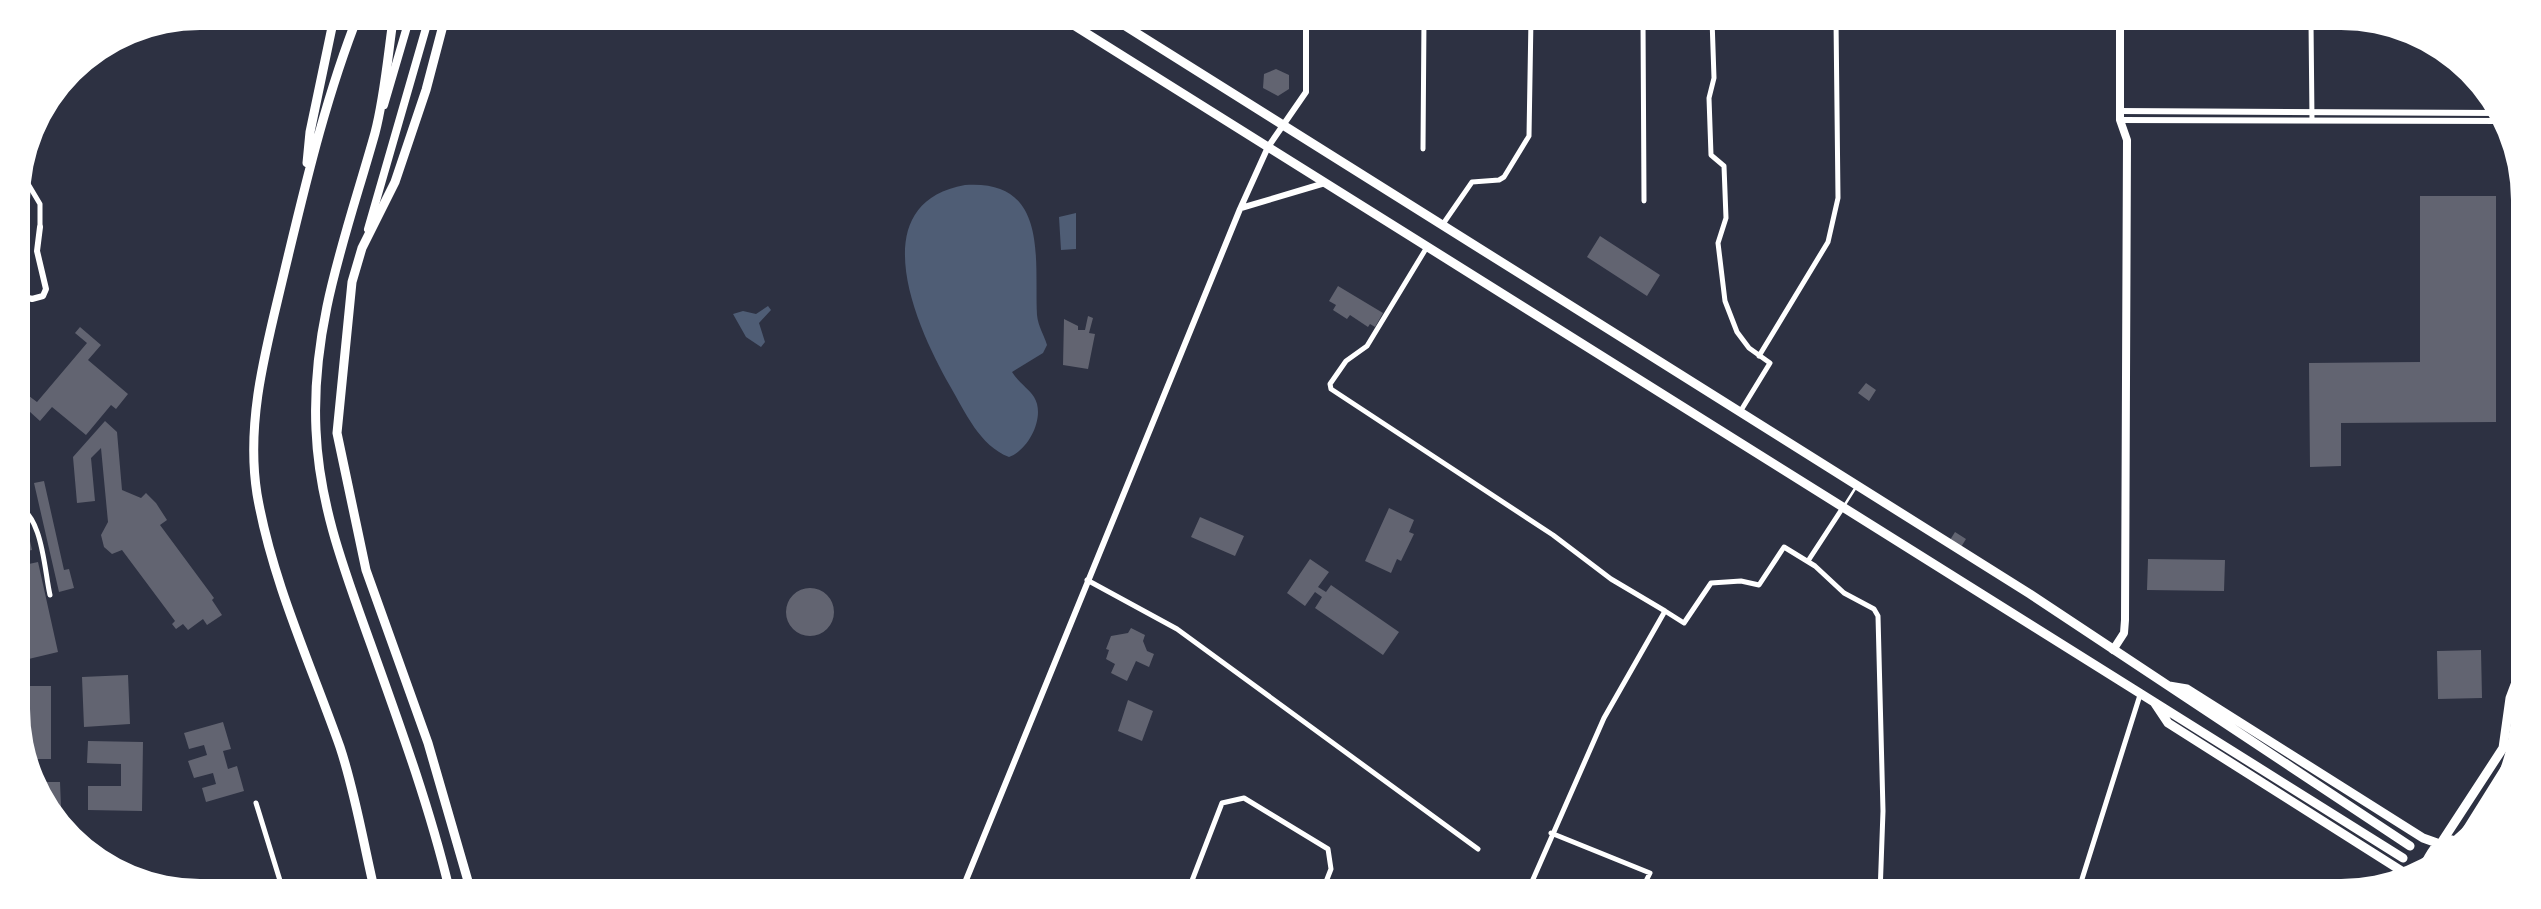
<svg xmlns="http://www.w3.org/2000/svg" width="2541" height="909" font-family="'Space Grotesk',sans-serif">
  <style>
    .water { fill: #4f5d75 }
    .building { fill: #626471 }
    .lines { fill: none; stroke-linecap: round; stroke-linejoin: round }
    .service { stroke: #fff; stroke-width: 2.5 }
    .minor { stroke: #fff; stroke-width: 5 }
    .tertiary { stroke: #fff; stroke-width: 6 }
    .secondary { stroke: #fff; stroke-width: 8 }
    .primary { stroke: #fff; stroke-width: 9 }
  </style>
  <rect width="100%" height="100%" fill="#2d3142"/>
  <path class="water" d="M965,185c85,-6 69,76 72,130 1,11 7,20 10,30l-4,8 -31,19c6,10 16,16 22,25 12,19 -5,53 -25,60 -29,-11 -44,-45 -59,-71 -32,-56 -90,-182 15,-201z
    M1076,213v36l-15,1 -2,-33z
    M768,306l3,4 -12,13 6,19 -4,5 -15,-10 -13,-23 10,-3 13,3z"/>
  <path class="building" d="M1276,69l13,6v14l-11,7 -15,-8 1,-14z
    M2420,196h76v226l-155,1v43l-31,1 -1,-104 111,-1z
    M1600,236l60,39 -13,21 -60,-39z
    M1338,286l45,27 -8,14 -5,-3 -2,3 -18,-12 -3,4 -14,-9 3,-5 -7,-4z
    M1088,316l5,2 -4,15 6,1 -7,35 -25,-4 1,-46 14,7v4h7z
    M80,327l21,18 -13,15 40,34 -12,15 -5,-4 -25,30 -34,-28 -12,14 -22,-20 7,-8 12,9 50,-59 -12,-10z
    M1866,383l10,7 -7,11 -11,-8z
    M105,421l12,11 5,58 19,8 5,-5 10,10 11,17 -7,5 54,73 -2,2 10,15 -15,10 -4,-6 -15,11 -5,-6 -7,5 -4,-5 3,-3 -53,-71 -10,4 -8,-7 -3,-12 7,-13 -7,-74 -10,10 4,43 -18,2 -4,-46z
    M44,481l20,89 5,-1 5,19 -15,4 -25,-109z
    M1389,508l25,12 -5,12 5,2 -13,27 -4,-2 -6,14 -26,-12z
    M1200,517l44,19 -9,20 -44,-19z
    M26,523l6,27 -17,4v-28z
    M1955,532l11,7 -5,8 -11,-7z
    M1310,559l19,13 -11,15 8,5 5,-7 68,47 -16,23 -68,-47 7,-11 -7,-5 -10,14 -18,-13z
    M2148,559l77,1 -1,31 -77,-1z
    M38,562l20,90 -42,10 -1,-95z
    M786 612a24 24 0 1 1 48 0a24 24 0 1 1-48 0Z
    M1131,628l14,7 -2,6 4,10 7,3 -5,13 -13,-6 -9,20 -16,-8 4,-9 -9,-5 3,-9 -3,-1 5,-13 17,-3z
    M2481,650l1,48 -44,1 -1,-48z
    M128,675l2,49 -46,3 -2,-50z
    M16,681l9,5h26v73h-28l-7,-14v-10l8,-1 1,-36 -9,-4z
    M1128,700l25,11 -11,30 -24,-10z
    M223,722l8,27 -8,2 5,18 9,-3 7,25 -38,11 -4,-14 14,-4 -3,-11 -19,5 -6,-17 19,-6 -3,-10 -15,4 -5,-16z
    M88,741l55,1 -1,69 -54,-1v-24h33v-22l-34,-1z
    M34,782h26l1,25h-14z"/>
  <g class="lines">
    <path class="service" d="M1844,506l12,-19"/>
    <path class="minor" d="M1643,19l1,182
      M1712,19l2,59 -5,20 2,57 13,11 2,52 -8,25 7,58 12,31 12,16 21,15 -30,49
      M2311,22l1,98
      M1423,149l1,-131
      M18,167l22,37v23
      M1443,224l29,-42 27,-2 5,-3 25,-41 2,-118
      M1427,247l-60,99 -21,15 -16,23 1,5 222,146 58,44 54,32
      M1759,356l69,-114 10,-44 -2,-178
      M15,504c28,11 29,65 35,91
      M1808,561l34,-52
      M1087,580l90,49 301,220
      M256,803l26,84
      M1551,833l99,40 -10,20
      M1188,891l34,-88 22,-5 84,51 3,20 -9,23
      M1527,893l77,-175 61,-107 19,12 27,-40 30,-2 18,4 25,-38 31,19 29,27 30,16 4,7 5,195 -3,83
      M2077,895l63,-200"/>
    <path class="tertiary" d="M2119,111l380,2
      M2120,120l383,1
      M1241,208l84,-25
      M14,294l18,5 11,-3 3,-7 -9,-38 3,-24
      M962,890l278,-681 28,-62 38,-55v-75"/>
    <path class="secondary" d="M384,105l27,-92
      M368,229l62,-215
      M2113,650l11,-17 1,-13 2,-480 -7,-20v-99"/>
    <path class="primary" d="M359,13c-33,83 -53,169 -74,256 -17,73 -40,149 -28,225 15,87 54,171 83,253 15,45 23,94 34,141
      M394,13c-6,40 -9,82 -19,120 -28,100 -64,191 -59,297 3,75 29,142 54,212 29,81 59,163 79,246
      M446,14l-20,76 -31,92 -33,66 -10,34 -15,151 29,137 62,173 42,145
      M1059,16l1344,842
      M1111,17l919,577 380,252
      M307,163l3,-31 25,-119
      M2520,679l1,-518
      M2169,686l18,3 236,149 14,5
      M2154,702l14,21 240,152
      M2508,785l11,-18
      M2443,840l60,-92 7,-50 9,-24
      M2448,860l65,-104 6,-18
      M2421,871c8,-13 14,-33 31,-31"/>
  </g>
  <path d="M0 0H2541V909H0ZM200 30H2341A170 170 0 0 1 2511 200V709A170 170 0 0 1 2341 879H200A170 170 0 0 1 30 709V200A170 170 0 0 1 200 30Z" fill="#fff" fill-rule="evenodd"/>
</svg>
